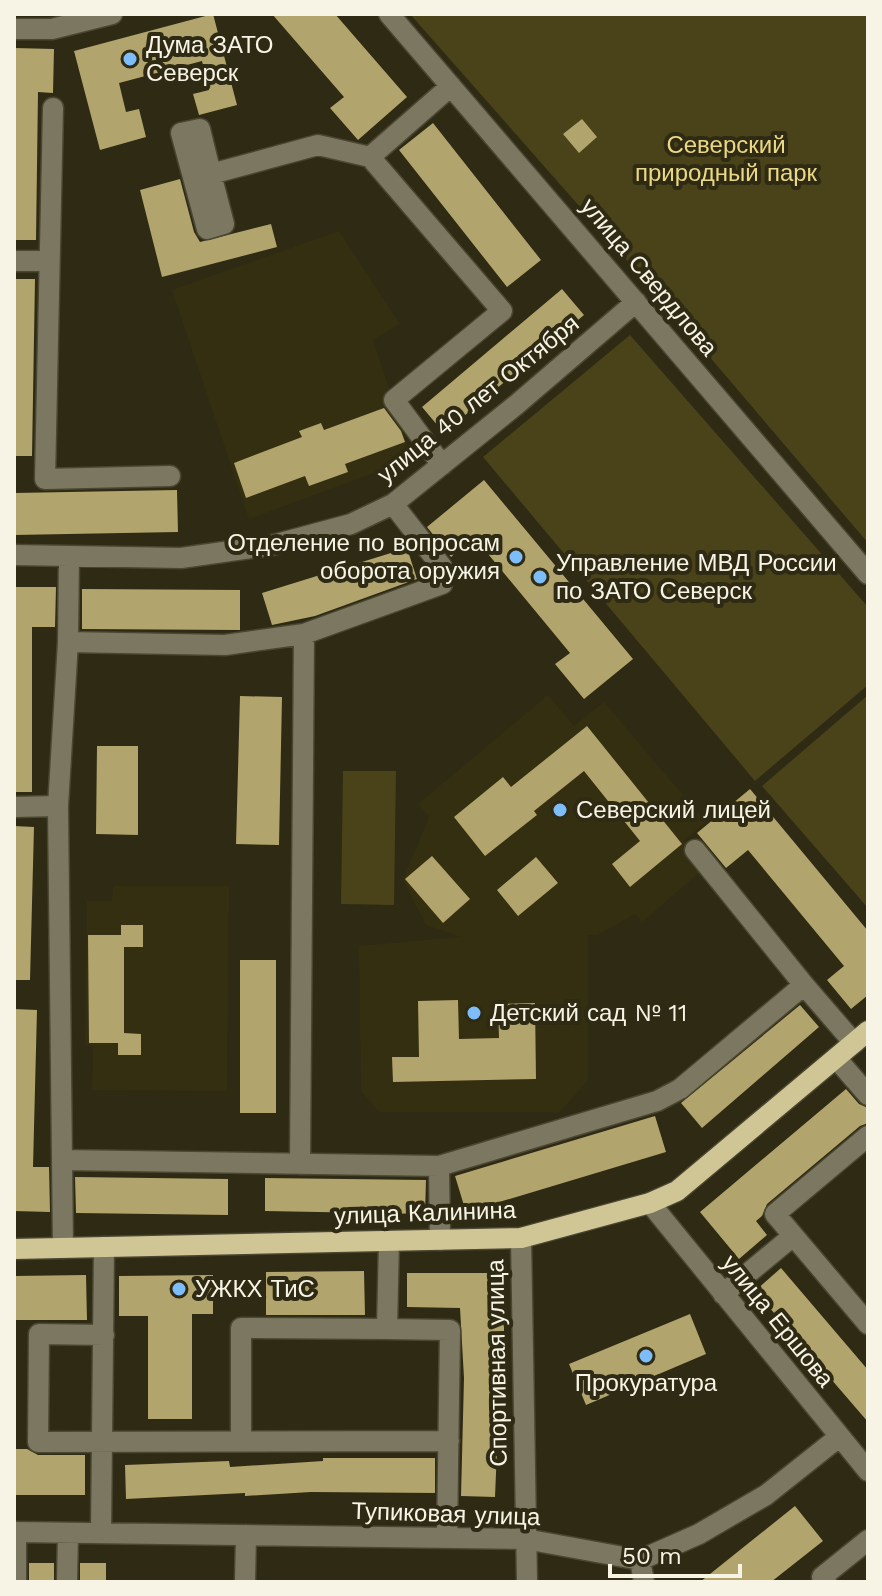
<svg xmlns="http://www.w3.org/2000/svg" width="882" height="1596" font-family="'Work Sans',sans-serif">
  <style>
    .built { fill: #352f11 }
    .green { fill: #4a4219 }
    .building { fill: #b1a46c }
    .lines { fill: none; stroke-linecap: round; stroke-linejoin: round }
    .minor-casing { stroke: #4a4631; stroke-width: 23 }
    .major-casing { stroke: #4a4631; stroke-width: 23 }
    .minor { stroke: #7c7760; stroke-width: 20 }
    .major { stroke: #d0c595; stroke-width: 20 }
    .poi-dot { fill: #7dbef9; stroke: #2e2a14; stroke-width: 3 }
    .labels { text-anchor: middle; stroke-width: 8; stroke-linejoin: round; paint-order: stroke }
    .poi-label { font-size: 24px; fill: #f7f4e6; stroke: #2e2a14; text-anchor: start }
    .park-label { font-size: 24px; fill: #ebd884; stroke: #2e2a14 }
    .street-label { font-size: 24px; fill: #f7f4e6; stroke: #2e2a14 }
  </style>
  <rect width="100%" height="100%" fill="#2e2a14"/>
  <path class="built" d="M339,231l61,93 -27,16 39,119 -163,60 -77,-229z
    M548,695l26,31 30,-24 102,120 -22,19 21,27 -63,54 -7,-8 -37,21h-10v145l-28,32h-181l-18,-21 -2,-145 102,-9 -35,-12 -23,-45 26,-63 -11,-13z
    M113,886h116l-2,205 -135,-1 1,-44 -8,-1 2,-144h25z"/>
  <path class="green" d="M410,14h458v529l-229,-269z
    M630,335l238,272v78l-113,96 -272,-324z
    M868,695v213l-106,-122z
    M343,771h53l-2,134 -53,-1z"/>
  <path class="building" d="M213,14l24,91 -38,10 -6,-21 16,-4 -7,-29 -83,22 7,29 13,-3 7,28 -46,13 -26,-99z
    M272,14h63l72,83 -49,43 -28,-32 14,-11z
    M14,48l40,1 -1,44 -15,-1 -2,148h-22z
    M582,119l15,18 -18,16 -16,-19z
    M433,123l108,137 -34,27 -108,-137z
    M180,179l14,53 6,10 71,-18 6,23 -115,30 -22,-87z
    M14,279h21l-3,177h-18z
    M562,289l22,26 -140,118 -22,-26z
    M384,408l17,23 4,11 -60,22 3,8 -39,14 -4,-10 -59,22 -12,-35 68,-26 -3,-6 22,-8 3,7z
    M484,480l149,179 -49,40 -29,-35 15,-11 -96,-116 -23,20 -24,-30z
    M177,490l1,42 -164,3v-42z
    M407,548l10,31 -102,37 -43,9 -10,-32z
    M14,587h42l-1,40h-23v165h-18z
    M82,589l158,1v40l-158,-1z
    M240,696l42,1 -3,148 -43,-1z
    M587,726l95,118 -52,43 -18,-23 28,-23 -56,-70 -50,40 3,4 -52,41 -31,-39 49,-40 8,10z
    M97,746h41v89l-42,-1z
    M750,789l118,142v64l-17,14 -24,-29 17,-14 -96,-116 -22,18 -29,-35z
    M14,826l20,1 -4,153h-16z
    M432,856l38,43 -27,24 -38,-44z
    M536,857l22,26 -40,33 -21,-26z
    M121,925h22v22h-19v86l17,1v21h-23v-12h-29l-1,-108h33z
    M240,960h36v153h-36z
    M458,1000l1,39 40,-1 -1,-34 37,-1 1,76 -143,3 -1,-25h27l-1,-56z
    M800,1005l19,22 -117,101 -21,-25z
    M14,1009l23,1 -4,157h16l1,45 -36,-1z
    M846,1089l13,15 9,4v15l-8,3 -93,78 -5,12 -6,5 11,14 -28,24 -39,-47z
    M655,1116l11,36 -200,60 -11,-36z
    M75,1177l153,2v36l-152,-2z
    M265,1178l161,2 -1,34 -160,-3z
    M781,1268l87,102v52l-113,-131z
    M364,1271l1,44h-99v-43z
    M407,1273h97v105h-4l-5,119 -34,-1 3,-118 -4,-70 -53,-1z
    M86,1275l1,45h-73v-44z
    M213,1275v39h-21v105h-44v-103h-29v-40z
    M690,1314l16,40 -120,51 -17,-41z
    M14,1449h13l11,6h47v40h-71z
    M323,1458h112v35l-124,-1 -66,4v-3l-119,6 -1,-34 104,-4 1,6 93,-6z
    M795,1506l28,35 -52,41h-71z
    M29,1563h25v19h-25z
    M80,1563h26v19h-26z"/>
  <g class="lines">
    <g class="minor-casing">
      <path id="minor" d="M389,14l479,560
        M14,29h38l60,-15
        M53,108l-8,371 125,-3
        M370,157l132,154 -108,89 48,65
        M211,174l13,50 -17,5 -26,-96 19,-4 11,45 107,-29 52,12 81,-71
        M14,261h34
        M14,555l167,3 92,-13 78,-21 42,-20 123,-99 120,-103
        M68,642l157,3 79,-11
        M58,806l10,-164 1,-86
        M14,807l44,-1 5,442
        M695,850l109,135
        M836,1058l32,37
        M868,1136l-93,78 93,110
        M63,1160l376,6 1,74
        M300,1164l4,-530 138,-50v-17l-49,-63
        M439,1166l218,-65 23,-12 124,-104 50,58
        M650,1203l218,268
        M521,1238l6,344
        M389,1241l-2,88 63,1 -3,208
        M723,1294l70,-58
        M104,1335l-65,-1 -1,108 411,-1
        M241,1440v-112l146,1
        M14,1532l511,7 115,21 59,-26 67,-39 73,-58
        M101,1533l3,-286
        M640,1560l4,22
        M16,1582v-50
        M67,1582l1,-49
        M245,1582l1,-47
        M826,1582l-4,-5 46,-37"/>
    </g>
    <g class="major-casing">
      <path id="major" d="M14,1249l507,-11 129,-35 27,-12 191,-160"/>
    </g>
    <use href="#minor" class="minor"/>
    <use href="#major" class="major"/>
  </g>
  <g class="poi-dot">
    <circle cx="130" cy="59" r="8"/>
    <circle cx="516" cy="557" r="8"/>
    <circle cx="540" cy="577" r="8"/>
    <circle cx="560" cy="810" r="8"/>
    <circle cx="474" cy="1013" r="8"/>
    <circle cx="179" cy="1289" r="8"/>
    <circle cx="646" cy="1356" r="8"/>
  </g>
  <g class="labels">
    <g class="poi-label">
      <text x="146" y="53">Дума ЗАТО<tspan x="146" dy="28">Северск</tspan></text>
      <text x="500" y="551" text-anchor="end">Отделение по вопросам<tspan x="500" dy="28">оборота оружия</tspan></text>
      <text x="556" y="571">Управление МВД России<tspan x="556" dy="28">по ЗАТО Северск</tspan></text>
      <text x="576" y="818">Северский лицей</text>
      <text x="490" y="1021">Детский сад № 11</text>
      <text x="195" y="1297">УЖКХ ТиС</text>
      <text x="646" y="1391" text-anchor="middle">Прокуратура</text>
    </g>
    <g class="park-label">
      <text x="726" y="153">Северский<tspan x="726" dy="28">природный парк</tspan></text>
    </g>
    <g class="street-label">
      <text transform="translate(649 277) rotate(50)" y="8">улица Свердлова</text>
      <text transform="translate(478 399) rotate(-39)" y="8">улица 40 лет Октября</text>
      <text transform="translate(425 1213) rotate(-2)" y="8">улица Калинина</text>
      <text transform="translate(778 1321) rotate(51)" y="8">улица Ершова</text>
      <text transform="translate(497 1363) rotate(-91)" y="8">Спортивная улица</text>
      <text transform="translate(446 1514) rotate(2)" y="8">Тупиковая улица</text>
    </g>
  </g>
  <rect width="882" height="1596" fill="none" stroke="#f7f4e6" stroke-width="32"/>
  <path d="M610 1564v12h130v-12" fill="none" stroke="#f7f4e6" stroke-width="4"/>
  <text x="622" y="1564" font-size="24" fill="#f7f4e6" stroke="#2e2a14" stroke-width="6" paint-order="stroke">50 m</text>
</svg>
